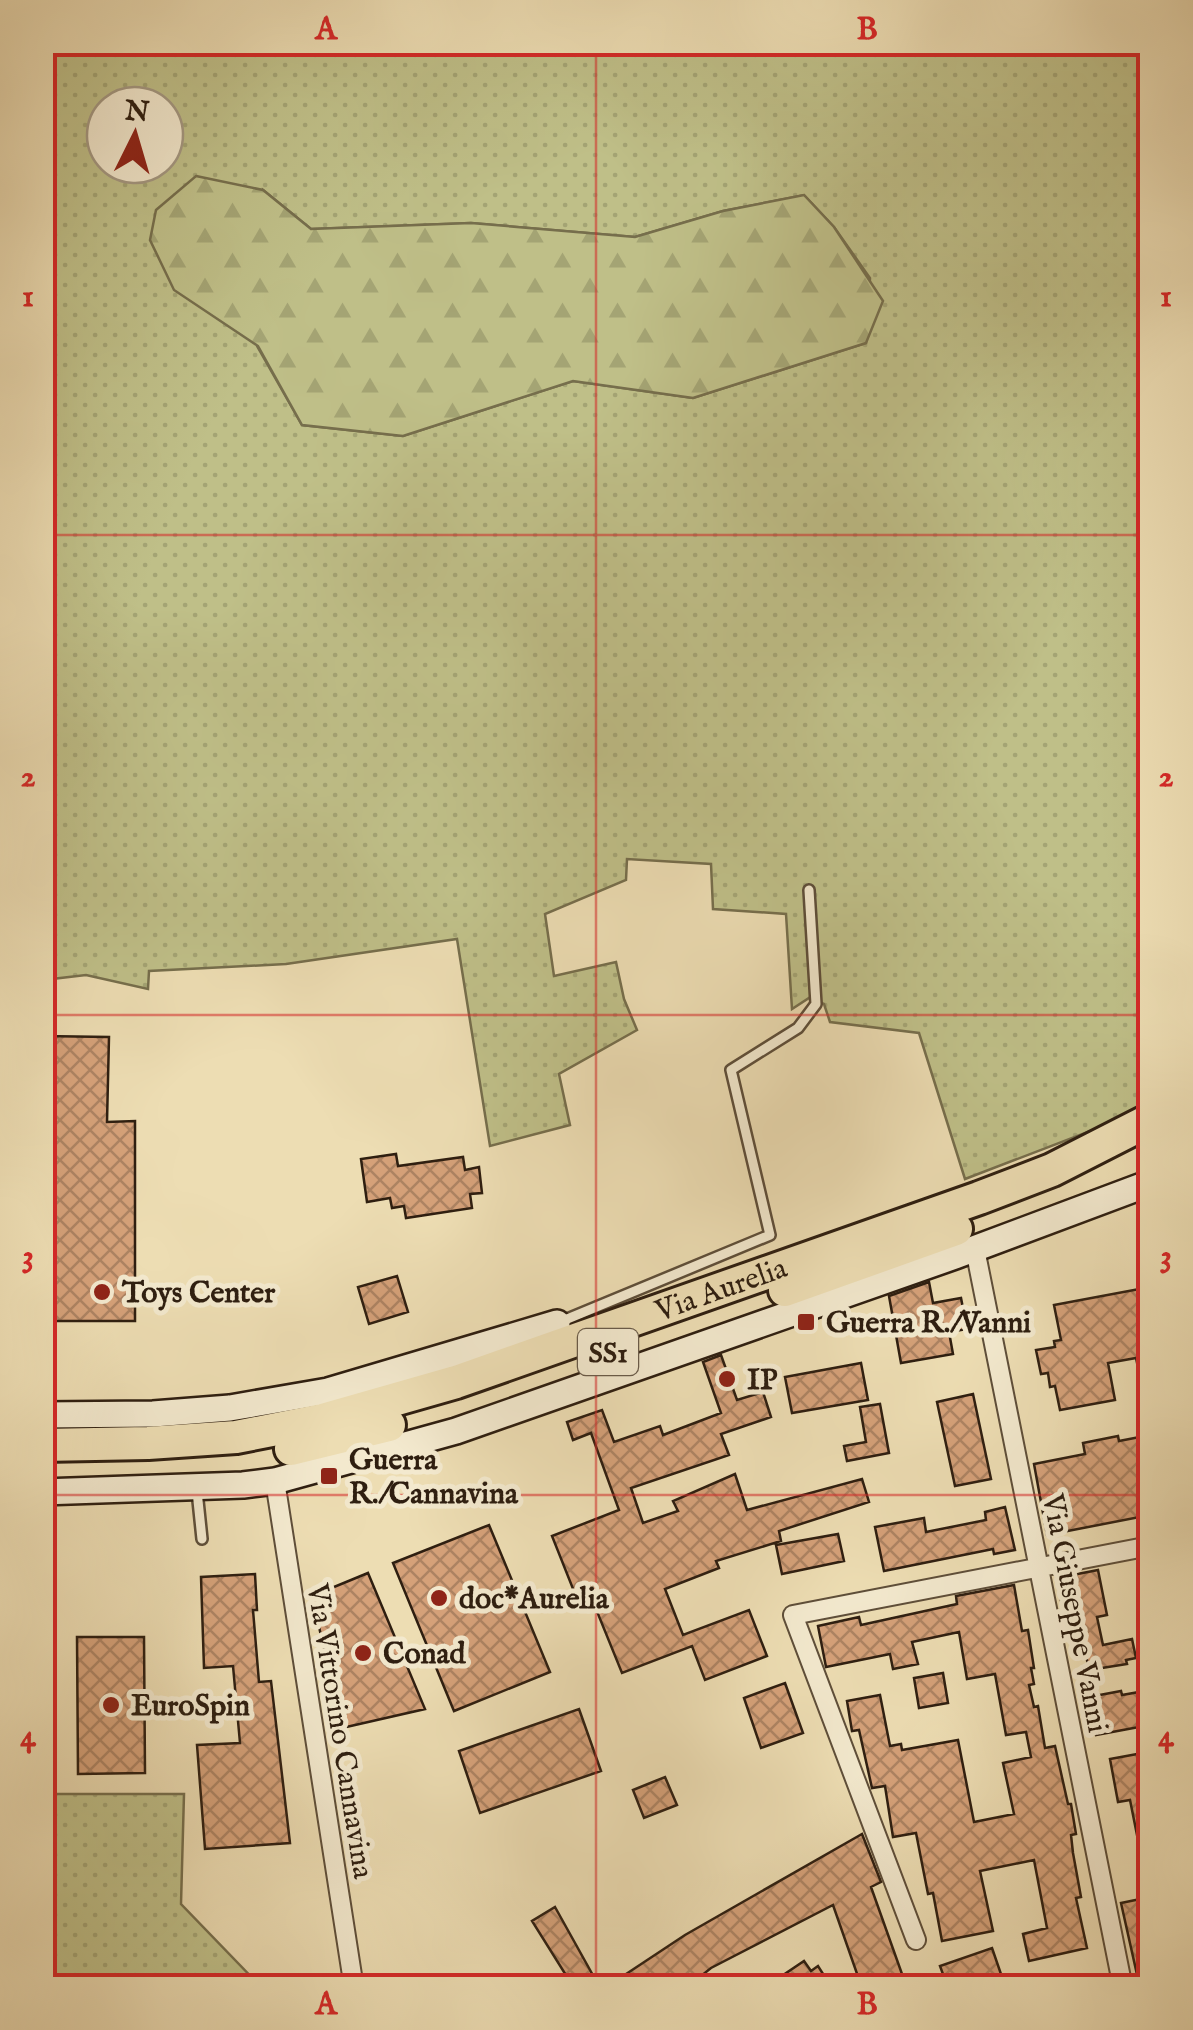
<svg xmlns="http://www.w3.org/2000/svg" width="1193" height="2030" font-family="'IM FELL English',serif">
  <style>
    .green { fill: url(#green-dots); stroke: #766e4c; stroke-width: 2.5; fill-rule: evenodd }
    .forest { fill: url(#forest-firs); stroke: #766e4c; stroke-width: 2.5 }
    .building { fill: url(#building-cross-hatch); stroke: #2e1e10; stroke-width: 2.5 }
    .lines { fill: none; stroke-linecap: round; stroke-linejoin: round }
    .lane-casing { stroke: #5e4e39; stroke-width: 14 }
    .street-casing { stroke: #5e4e39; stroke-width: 22 }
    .secondary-casing { stroke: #2e1e10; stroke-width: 30 }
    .highway-casing { stroke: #2e1e10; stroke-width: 38 }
    .path { stroke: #2e1e10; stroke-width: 2.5; stroke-dasharray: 8 5; stroke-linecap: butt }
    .lane { stroke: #f3e9ce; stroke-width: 9 }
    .street { stroke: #f3e9ce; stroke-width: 18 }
    .secondary { stroke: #f3e9ce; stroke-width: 25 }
    .highway { stroke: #edddb3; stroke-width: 32 }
    .grid { fill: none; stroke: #d62828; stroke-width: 2.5; stroke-opacity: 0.55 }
    .poi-dot { fill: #8f2418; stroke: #f3e9ce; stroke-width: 4 }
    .labels { text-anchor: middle; stroke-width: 10; stroke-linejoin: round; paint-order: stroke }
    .shield { fill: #f3e9ce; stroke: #695b49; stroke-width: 2.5 }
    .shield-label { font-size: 28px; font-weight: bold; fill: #2e1e10 }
    .street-label { font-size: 30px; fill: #2e1e10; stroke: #f3e9ce }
    .poi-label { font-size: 30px; font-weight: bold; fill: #2e1e10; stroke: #f3e9ce; text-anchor: start }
    .neatline { fill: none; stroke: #d62828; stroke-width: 4 }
    .grid-label { font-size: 32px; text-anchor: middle; font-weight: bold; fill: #d62828 }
  </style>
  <defs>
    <pattern id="green-dots" width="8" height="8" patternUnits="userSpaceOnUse" patternTransform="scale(2.5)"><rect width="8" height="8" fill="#bfbf88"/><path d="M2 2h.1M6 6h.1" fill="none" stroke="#a4a474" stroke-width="1.8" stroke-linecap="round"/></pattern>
    <pattern id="forest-firs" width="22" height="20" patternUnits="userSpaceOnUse" patternTransform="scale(2.5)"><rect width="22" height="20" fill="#bfbf88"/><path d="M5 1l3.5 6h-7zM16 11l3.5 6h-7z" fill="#a4a474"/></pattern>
    <pattern id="building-cross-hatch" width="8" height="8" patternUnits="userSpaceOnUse" patternTransform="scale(2.5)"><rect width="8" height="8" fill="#d5a179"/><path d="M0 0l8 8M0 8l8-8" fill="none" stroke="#ad8362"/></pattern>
  </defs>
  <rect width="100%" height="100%" fill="#edddb3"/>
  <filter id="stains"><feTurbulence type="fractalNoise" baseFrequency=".002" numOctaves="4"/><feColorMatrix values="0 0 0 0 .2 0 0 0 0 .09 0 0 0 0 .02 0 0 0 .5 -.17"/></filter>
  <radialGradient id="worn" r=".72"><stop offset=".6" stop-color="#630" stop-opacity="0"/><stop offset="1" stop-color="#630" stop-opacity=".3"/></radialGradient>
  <path class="green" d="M42,43h1108v1057l-44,25 -141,54 -46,-146 -89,-11 -6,-18 -15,-6 -17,11 -6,-95 -73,-5 -2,-45 -84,-5 -1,21 -81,34 9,62 62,-14 8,37 13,31 -78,44 11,51 -80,21 -33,-207 -171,25 -137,7 -1,18 -62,-14 -43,5zM105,105h60v60h-60zM263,190l48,39 160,-6 164,14 88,-26 81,-16 30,32 36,51 -4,65 -173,55 -120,-17 -170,55 -101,-11 -45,-79z
    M43,1794h141l-3,110 80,83h-218z"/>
  <path class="forest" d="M196,176l67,14 48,39 160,-6 164,14 88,-26 81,-16 30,32 49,74 -17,42 -173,55 -120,-17 -170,55 -101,-11 -44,-79 -84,-56 -24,-50 6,-30z"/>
  <path class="building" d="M42,1036l67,1 -2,85 28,-1v200h-93z
    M396,1154l2,12 65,-9 2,13 14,-3 3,26 -12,1 2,14 -66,10 -2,-12 -12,2 -2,-10 -23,4 -6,-43z
    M397,1276l11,36 -39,12 -11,-37z
    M929,1282l4,21 28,-5 6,31 -18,3 4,22 -52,9 -12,-67z
    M1150,1287v109h-6l-8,-38 -28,5 7,37 -55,10 -5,-24 -5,1 -2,-14 -7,1 -5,-24 19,-3 -1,-6 7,-1 -7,-35z
    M721,1355l16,45 26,-8 8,25 -50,17 8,21 -98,33 12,35 35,-12 -5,-10 62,-27 12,36 115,-31 7,23 -90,29 2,10 -65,20 3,7 -54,21 18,46 66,-25 18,46 -62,24 -13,-34 -70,27 -28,-69 -13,5 -29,-73 67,-26 -28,-77 -18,7 -6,-18 35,-12 12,32 46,-16 3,9 58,-22 -18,-51z
    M861,1363l7,37 -76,13 -7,-36z
    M973,1394l18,85 -36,7 -18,-84z
    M880,1404l9,49 -42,8 -3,-15 22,-4 -6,-35z
    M1150,1435v80l-103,20 -13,-71 51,-10 -2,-11 35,-7 1,5z
    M1005,1507l10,43 -21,4 -1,-5 -109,22 -9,-44 49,-9 2,14 60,-12 -1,-8z
    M489,1525l61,147 -96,39 -61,-148z
    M838,1534l6,27 -62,13 -6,-29z
    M1098,1570l9,45 -10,2 6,28 29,-6 4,19 -10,2 1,4 -38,6 -10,-49 -14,2 -8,-45z
    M368,1573l57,136 -83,19 -30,-132z
    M255,1574l2,36h-4l6,72 12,-1 19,162 -85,6 -8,-104 43,-2 -7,-77 -29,2 -3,-91z
    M1014,1585l8,46 6,-1 6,38h-3l3,16 -5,1 5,22 4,-1 7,42 10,-2 13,58h3l5,30 -5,1 2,18 8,44 -5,1 11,50 -58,13 -6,-27 24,-6 -13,-68 -54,11 13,60 -51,10 -9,-48 -5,1 -12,-61 -23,4 -8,-51 -13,2 -13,-58 -7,1 -5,-30 33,-6 10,51 11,-2 1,6 56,-10 16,82 40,-8 -11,-51 28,-6 -5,-25 -20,3 -11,-61 -28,5 -8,-47 -47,10 6,22 -25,5 -3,-15 -64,13 -8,-41 41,-9 2,8 96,-21 -1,-8z
    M77,1637h67l1,136 -67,1z
    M943,1673l5,30 -29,5 -5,-30z
    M785,1683l18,50 -42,15 -17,-50z
    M1150,1690v35l-54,10 -7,-38 32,-6 1,4z
    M579,1709l22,62 -121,42 -21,-62z
    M1148,1752l2,44 -4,1 4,21v51l-6,1 -14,-70 -12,2 -8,-43z
    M665,1777l12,28 -33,13 -11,-28z
    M862,1834l19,48 -10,5 36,101h-45l-29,-83 -122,63 -25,20h-81l80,-53z
    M1150,1897v91h-10l-19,-85z
    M555,1907l45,81h-26l-42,-67z
    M992,1948l10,29 -28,11h-26l-8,-22z
    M804,1961l7,10 7,-5 14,22h-68z"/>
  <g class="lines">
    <g class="lane-casing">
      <path id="lane" d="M560,1322l210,-87 -39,-165 67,-42 18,-24 -7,-114
        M197,1491l5,48"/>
    </g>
    <g class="street-casing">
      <path id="street" d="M975,1249l148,739
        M275,1481l79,507
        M916,1940l-123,-325 357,-69"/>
    </g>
    <g class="secondary-casing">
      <path id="secondary" d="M42,1415l111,-1 77,-6 98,-17 229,-68
        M42,1492l201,-7 32,-4 181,-50 499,-175 195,-73"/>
    </g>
    <g class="highway-casing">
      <g id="highway">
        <path d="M785,1290l171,-61"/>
        <path id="s1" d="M42,1445l106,-2 88,-6 87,-17 133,-38 523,-184 73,-28 98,-50"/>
        <path d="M291,1449l98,-24"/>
      </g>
    </g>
    <path class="path" d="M42,203l12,6"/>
    <use href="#lane" class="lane"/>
    <use href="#street" class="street"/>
    <use href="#secondary" class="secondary"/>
    <use href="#highway" class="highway"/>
  </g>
  <path class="grid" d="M596,42v1946M42,535h1108M42,1015h1108M42,1495h1108"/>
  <g class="poi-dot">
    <circle cx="102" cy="1292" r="10"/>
    <rect x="796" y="1312" width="20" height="20" rx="5"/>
    <circle cx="727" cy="1379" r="10"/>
    <rect x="319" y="1466" width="20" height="20" rx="5"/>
    <circle cx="439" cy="1598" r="10"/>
    <circle cx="363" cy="1653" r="10"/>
    <circle cx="111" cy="1705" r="10"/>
  </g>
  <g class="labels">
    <rect class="shield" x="578" y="1329" width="60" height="46" rx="8"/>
    <g class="shield-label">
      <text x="608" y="1362">SS1</text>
    </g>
    <g class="street-label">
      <text dy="10" stroke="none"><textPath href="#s1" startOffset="702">Via Aurelia</textPath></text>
      <text transform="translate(1076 1613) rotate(79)" y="10">Via Giuseppe Vanni</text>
      <text transform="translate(341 1731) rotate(81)" y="10">Via Vittorino Cannavina</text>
    </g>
    <g class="poi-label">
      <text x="122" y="1302">Toys Center</text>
      <text x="826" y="1332">Guerra R./Vanni</text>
      <text x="747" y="1389">IP</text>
      <text x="349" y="1469">Guerra<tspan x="349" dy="34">R./Cannavina</tspan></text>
      <text x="459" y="1608">doc*Aurelia</text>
      <text x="383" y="1663">Conad</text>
      <text x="131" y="1715">EuroSpin</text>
    </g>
  </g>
  <rect width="1193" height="2030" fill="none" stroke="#edddb3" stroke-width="110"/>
  <g transform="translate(135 135) rotate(5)"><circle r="48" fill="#f3e9ce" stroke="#a49882" stroke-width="2.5"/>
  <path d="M0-8L18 38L0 25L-18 38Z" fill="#8f2418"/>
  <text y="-15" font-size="28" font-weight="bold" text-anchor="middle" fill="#2e1e10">N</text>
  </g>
  <rect x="55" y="55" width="1083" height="1920" class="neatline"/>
  <g class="grid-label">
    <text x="326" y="39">A</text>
    <text x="867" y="39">B</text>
    <text x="28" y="306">1</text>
    <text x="1166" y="306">1</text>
    <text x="28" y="786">2</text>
    <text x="1166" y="786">2</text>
    <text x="28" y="1266">3</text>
    <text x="1166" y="1266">3</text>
    <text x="28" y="1746">4</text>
    <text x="1166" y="1746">4</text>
    <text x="326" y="2014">A</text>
    <text x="867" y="2014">B</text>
  </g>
  <rect width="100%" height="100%" filter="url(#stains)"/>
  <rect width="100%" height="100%" fill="url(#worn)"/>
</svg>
